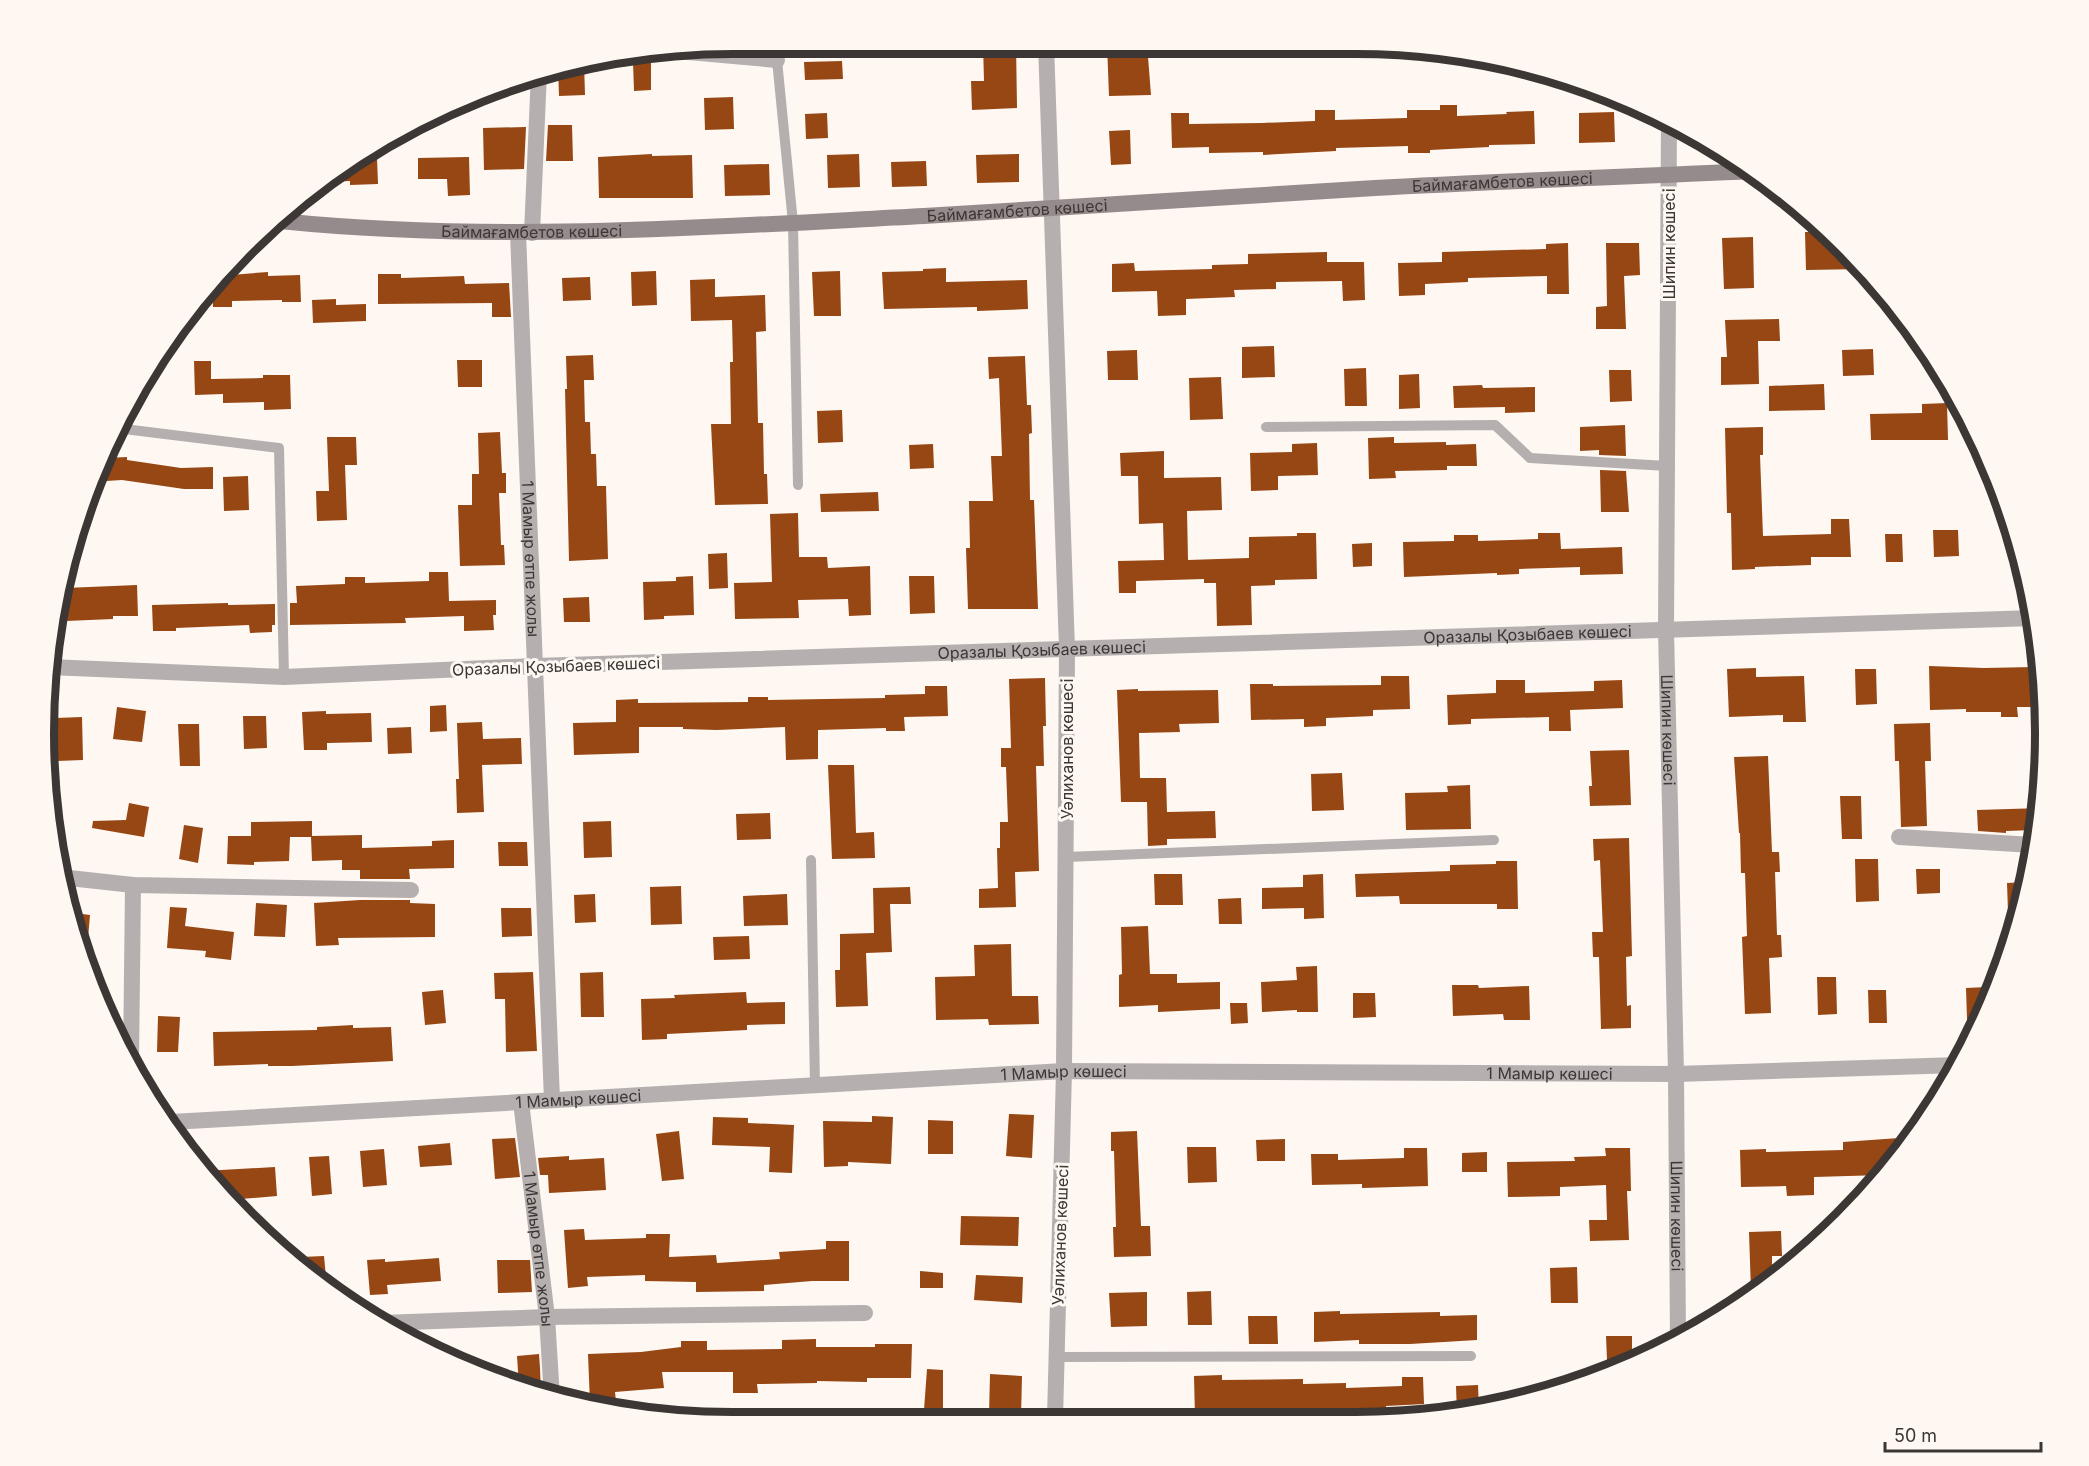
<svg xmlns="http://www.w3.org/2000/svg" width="2089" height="1466" font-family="Inter,sans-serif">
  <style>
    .building { fill: #964713 }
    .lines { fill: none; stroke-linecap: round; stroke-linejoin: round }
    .service { stroke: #b5afb0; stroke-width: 10 }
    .minor { stroke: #b5afb0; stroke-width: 16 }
    .tertiary { stroke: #b5afb0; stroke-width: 16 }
    .secondary { stroke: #958b8c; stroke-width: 16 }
    .labels { text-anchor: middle; stroke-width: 6; stroke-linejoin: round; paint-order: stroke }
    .street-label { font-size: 16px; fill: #3c3734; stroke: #fef7f2 }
    .rim { fill: none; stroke: #3c3734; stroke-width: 8 }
  </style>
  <rect width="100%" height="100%" fill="#fef7f2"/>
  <path class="building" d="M983,44h33l1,64 -45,2 -1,-29h13z
    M1107,44h40l4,51 -42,1z
    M651,61v29l-17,1 -1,-29z
    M842,61l1,18 -38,1 -1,-18z
    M584,63l1,32 -26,1 -1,-29z
    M733,97l1,32 -29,1 -1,-32z
    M1440,105h17v11l50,-2 -1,-2 28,-1 1,33 -46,1v2l-59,3v3h-22v-7l-72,2v3l-73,4v-3l-54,1v-6l-37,1 -1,-35h18v11l73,-1 53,-2v-11h20v10l72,-2v-8h33z
    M1614,112l1,30 -36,1v-30z
    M827,113l1,25 -22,1 -1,-25z
    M548,125h24l1,36h-27z
    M526,127l-2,42 -40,1 -1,-42z
    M1130,130l1,34 -20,1 -2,-34z
    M652,154v2l40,-1 1,43h-94l-1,-41z
    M859,154l1,33 -32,1 -1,-33z
    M1019,154v28l-42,1 -1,-28z
    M469,157l1,38 -22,1 -1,-17h-29v-21z
    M377,158l1,26 -28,1v-4l-25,1 26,-23z
    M926,161l1,25 -35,1 -1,-25z
    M769,164l1,31 -45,1 -1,-31z
    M1805,232h20l39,37 -58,1z
    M1753,237l1,51 -30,1 -2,-51z
    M1568,243l1,51h-22v-18l-79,2v4l-43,2v11l-26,1 -1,-33 44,-1v-10l104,-3v-5z
    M1606,243h33l1,32 -16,1 2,53h-30v-22l11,-1z
    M1327,252v10h37l1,38 -22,1 -1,-20 -66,1v7l-42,1 1,7 -49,2v16l-28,1 -1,-25 -45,1v-28l22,-1 1,8 77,-2v-4l36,-1v-10z
    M946,268v14l81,-2 1,29 -51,2v-4l-93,2 -2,-37 41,-1v-2z
    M656,271l1,34 -25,1 -1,-34z
    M840,271l1,45h-27l-2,-44z
    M268,272v4l32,-1 1,27h-19v-2l-50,1v6h-19l-1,-25 6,-6z
    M378,274h23v4l63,-2 1,8 44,-1 2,34h-19v-14l-114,1z
    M590,277l1,23 -28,1 -1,-23z
    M715,279v18l50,-2 1,36 -10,1 2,91h5l1,51h3l1,30 -53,1 -4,-81h20l-1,-62h3l-1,-42 -41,1 -1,-41z
    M336,299v6l30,-1v17l-53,2 -1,-23z
    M1779,319l1,22h-22l1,43 -38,1v-28h6l-2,-37z
    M1274,346l1,31 -33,1v-31z
    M1873,349l1,26 -31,1 -1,-26z
    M1137,350l1,30h-30l-1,-29z
    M593,355l1,25h-10l1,42h5l1,32h5l1,32h9l2,73 -39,2 -4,-172h2l-1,-33z
    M1025,356l2,49h4l1,28 -3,1 1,66h4l4,109h-70l-2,-61h4l-1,-47h24l-2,-45h11l-3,-78 -10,1 -1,-22z
    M457,360h25v27h-24z
    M194,361h17v18l52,-1v-3h27l1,34 -27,1v-8l-41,1v-9l-28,1z
    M1366,368l1,38h-22l-1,-37z
    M1609,370h22l1,31 -22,1z
    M1419,374l1,34 -21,1v-34z
    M1221,377l2,42 -33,1 -1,-42z
    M1824,384l1,26 -56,1v-25z
    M1482,385l1,3 52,-1v25l-30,1v-6l-51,1 -1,-22z
    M1947,403l1,37h-77l-1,-26 52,-1v-9z
    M842,410l1,32 -25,1 -1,-32z
    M1625,425l1,31 -27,-1v-5l-19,1v-24z
    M1763,427v28h-3l3,81 68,-2v-15h18l2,38h-40v8l-56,2v2l-23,1 -1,-57h-4l-2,-85z
    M500,432l2,41h4v20h-7l2,52h3l1,20 -45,1 -2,-61h14v-31h7l-1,-41z
    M327,437h29l1,28h-12l2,55 -30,1 -1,-30h13z
    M1394,437v6l52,-1v3l30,-1 1,22h-30v4l-52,1 1,7 -27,1 -1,-41z
    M1317,443l1,32 -40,1v14l-27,1 -1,-38 42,-1v-8z
    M933,444l1,24 -24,1 -1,-24z
    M1164,451v27l57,-1 1,33 -35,1 1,49 61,-2v-21l48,-1v-3h19l1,46 -42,1v5l-24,1 1,39 -35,1 -1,-43h-12v-4l-68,2v12h-17l-1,-32 46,-1 -1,-37 -24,1 -1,-48h-17l-1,-23z
    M127,457v3l54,8 32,-1v22h-29l-62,-9 -16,1v-23z
    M1600,470l26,1 3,41h-28z
    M248,476l1,34 -25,1 -1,-34z
    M878,492l1,19 -58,1 -1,-18z
    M798,513l1,44h28l1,11 42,-2 1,49 -22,1 -1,-17 -50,1 1,18 -64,1 -1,-36 38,-1 -2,-68z
    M1933,530h25l1,26 -25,1z
    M1538,533h22l1,16 61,-2 1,27 -43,1v-8l-61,2v5l-22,1v-2l-93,4 -1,-35 51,-1v-6h24v6l60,-2z
    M1885,534h17l1,28h-17z
    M1372,543v23l-19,1 -1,-23z
    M727,553l1,35 -19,1 -1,-35z
    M429,572h19l1,29 47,-1v15h-3l1,15 -30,1v-15l-59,2 1,5 -116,2v-22h7l-1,-17 49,-2v-7h20v6l64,-2z
    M693,576l1,39 -30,1v3l-20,1 -1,-38 33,-1v-4z
    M909,576h25l1,37 -25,1z
    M137,585l1,31h-25v3l-47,2 -1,-33z
    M589,597l1,25h-26l-1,-24z
    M228,603v2l47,-1v21h-3v7l-22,1 -1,-8 -73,3v3h-23l-1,-26z
    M1929,666l55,2 56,-1 2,40h-25l1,10h-17v-5h-35v-3l-36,1z
    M1756,668v9l48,-1 2,46h-23v-7l-54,2 -2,-48z
    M1855,669h21l1,35 -21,1z
    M1381,676h28l1,33 -37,1v6l-47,2v8l-22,1v-8l-53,1 -1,-36h23v2l108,-1z
    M1045,678l1,48h-3l1,40h-8l3,105 -24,1 1,35 -37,1v-19l19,-1 -1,-40h3v-26h8l-2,-55h-5v-19h10l-2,-69z
    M1496,680h29v13l69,-2v-10l28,-1 1,28 -53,2 1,21h-22v-14l-78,2v5l-23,1 -1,-30 49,-2z
    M925,686h22l1,30 -44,1 1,14h-19v-3l-68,2v29l-32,1 -1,-33 -68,3 -34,-1v-2h-44v26l-65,2 -1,-32 43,-1v-22l22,-1v4l110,-1v-5h20v3l117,-2v-3l40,-1z
    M1138,689v2l80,-1 1,33 -40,1 1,8 -41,1 1,45h26l1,34 48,-1 1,27 -49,1v6l-19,1 -1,-44h-26l-4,-112z
    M446,705l1,26 -17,1v-26z
    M117,707l29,4 -4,31 -29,-3z
    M326,711v3l45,-1 1,29 -45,1v7h-23l-2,-38z
    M243,716h23l1,32 -23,1z
    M82,717l1,43 -26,1 -1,-43z
    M482,722l1,17 38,-1 1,26 -40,1 2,47 -27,1 -1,-34h3l-2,-56z
    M1930,723l1,38h-6l2,65 -26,1 -2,-66h-4l-1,-37z
    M178,724h21l1,42h-20z
    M411,727l1,26 -24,1 -1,-26z
    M1629,750l2,55 -41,1 -1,-20h3l-2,-35z
    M1768,756l4,96h7l1,20h-5l2,63h4l1,22 -13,1 2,55 -26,1 -3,-77 5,-1 -2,-63h-4l-1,-40h-1l-5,-76z
    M828,765h26l2,68 18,-1 1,26 -43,1z
    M1342,773l2,37 -32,1 -1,-37z
    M1470,785l1,44 -65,1 -1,-37 43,-1 -1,-6z
    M1840,796h21l1,43h-20z
    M129,803l20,4 -5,30 -52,-9 1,-7 33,-1z
    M2039,808l-4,22 -29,1v2l-28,-2 -1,-21z
    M770,813l1,26 -34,1 -1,-26z
    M312,821v15l50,-1v13l70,-2v-5l22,-1v28l-45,1 1,10h-50v-9h-18v-10l-30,1 -1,-24h-24h3l-1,24 -35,1v3l-27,-1 1,-28h23v-14z
    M611,821l1,36 -28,1 -1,-36z
    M184,825l19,3 -5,35 -19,-4z
    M1629,838l3,118 -6,1 1,49 4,-1v23l-30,1 -2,-72h-6l-1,-25h11l-3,-72 -6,1 -1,-22z
    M498,842h29l1,24h-29z
    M1855,859h23l1,42 -23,1z
    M1496,861h21l1,48h-21v-5h-97l-1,-8 -43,1 -1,-23 95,-3v-6l46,-1z
    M1916,869h24v24l-23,1z
    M1154,874h28l1,31h-28z
    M1323,874l1,44 -20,1v-11l-42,1v-21l41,-1v-12z
    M2027,882l-5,29 -11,30h-2l-2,-58z
    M681,886l1,38 -31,1 -1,-38z
    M910,887l1,17h-21l2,48 -26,1 2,53 -32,1 -1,-37h5v-36l34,-1 -1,-45z
    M595,894l1,28 -21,1 -1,-28z
    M787,894l1,31 -44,1 -1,-30z
    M1241,898l1,26h-23l-1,-25z
    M360,900h50v3l25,1v33l-97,1 1,7 -23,1 -2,-43z
    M256,903l31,2 -2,32 -31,-1z
    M170,907l17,1 -2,18 49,6 -3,28 -26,-3 1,-6 -39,-3z
    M501,908h30l1,28 -30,1z
    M67,912l23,3 -4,47z
    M1148,926l2,48h27v9l43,-1v27l-62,3v-7l-39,2v-32l3,-1 -1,-47z
    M749,936l1,23 -36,1 -1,-23z
    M1011,944l1,52h26l1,28 -50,1 -1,-6 -52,1 -1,-43 40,-1 -1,-31z
    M1317,966l1,46h-21v-2l-35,2 -1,-30 36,-2 -1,-13z
    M533,972l4,79 -31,1 -1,-53h-10l-1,-26z
    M603,972l1,45h-23l-1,-44z
    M1817,977h19l1,37 -19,1z
    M1452,985h26l1,3 50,-2 1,34h-26l-1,-6 -50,2z
    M1987,987v17l-12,34 -7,11 -2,-61z
    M443,990l3,33 -21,2 -3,-33z
    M1868,990h18l1,33h-18z
    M746,992l1,11 38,-1v22l-38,1v5l-80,4v5l-25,1 -1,-41 34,-1 -1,-3z
    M1353,993h22l1,24 -23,1z
    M1230,1003h17l1,20 -17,1z
    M158,1016l22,1 -2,35h-21z
    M353,1025v3l38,-1 2,34 -101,5h-24v-2l-54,2 -1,-34 104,-2v-3z
    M1009,1114l25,1 -2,43 -26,-2z
    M872,1116l21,1 -2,47 -43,-2v4l-24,1 -1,-46 49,1z
    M713,1117l35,1v5l46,2 -2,48 -23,-1 1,-25 -58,-2z
    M928,1120l25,1v33h-25z
    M679,1131l5,48 -22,2 -6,-47z
    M1137,1131l4,95h9l1,30 -37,1 -1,-30h3l-2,-76h-3v-19z
    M1913,1137l-10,15 -21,23 -68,2v18l-27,1 -1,-10 -45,1 -1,-37 26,-1v3l77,-2v-8z
    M515,1138l5,39 -25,2 -3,-40z
    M1285,1139v22h-28l-1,-21z
    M450,1143l2,22 -32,2 -2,-21z
    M1187,1147h29l1,35 -29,1z
    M1404,1148h23l1,38 -66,2v-4l-50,1 -1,-31h27v6l66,-2z
    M1605,1148h25l1,43h-4l2,49 -39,1 -1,-21h18l-1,-35 -46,2v9l-52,1 -1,-35 68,-1 -1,-4 32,-1z
    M384,1149l3,36 -24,2 -3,-36z
    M1487,1152v20h-25v-19z
    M329,1156l3,38 -20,2 -3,-39z
    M569,1156v4l35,-2 2,32 -57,3 -1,-18h-8l-2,-17z
    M275,1167l2,29 -49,4 -13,-12 -11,-17z
    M961,1216l58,1 -1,29 -58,-1z
    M584,1229l1,11 61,-2v-4h24l-1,23 47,-2 1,8 63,-4 -1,-7 47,-3v-8h23v40h-37l-48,4v6l-68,1v-10l-51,-1v-6l-58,2 1,9 -20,2 -4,-58z
    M1781,1231l1,25h-10v21l-21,14 -2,-59z
    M324,1256l3,32 -13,-8 -11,-10 -2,-13z
    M439,1258l2,23 -54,4 1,9 -18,1 -3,-35 18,-1v3z
    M497,1260h33l2,32 -34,1z
    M1577,1267l1,36h-27l-1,-35z
    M920,1271l23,2v15h-23z
    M976,1275l47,2 -1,26 -48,-3z
    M1211,1291l1,34h-24l-1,-33z
    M1147,1292v34l-36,1 -2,-34z
    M1340,1311v3l100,-2v4l37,-1v25l-67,4h-51v-4l-45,2v-30z
    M1248,1316h29l1,28h-29z
    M1606,1336h26v23l-25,1z
    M816,1339v8h59v-3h37l-1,34h-44v4l-50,-1v2l-60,1 1,9h-25v-21h-71l2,16 -49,4 1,10 -26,1 -2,-49 53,-2 40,-5v-6h26v9l75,-1v-9z
    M539,1354l1,14 1,26 -22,-8 -2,-30z
    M927,1369l16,1v41l-19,-1z
    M990,1374l32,2 -1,41 -32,-1z
    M1222,1375v5l81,-1v5l43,-1v5l56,-2v-9h21l1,27 -38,2 1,9 -61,2v-5l-61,2v4h-24v-3l-46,2 -1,-41z
    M1478,1385l1,25 -22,4 -1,-28z"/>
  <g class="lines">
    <path class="service" d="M779,44l-2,16 16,163 5,262
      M1266,427l229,-2 35,33 137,8
      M116,428l163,20 5,229
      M1066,857l428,-17
      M811,860l4,225
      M1056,1357l415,-1"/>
    <g class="minor">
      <path d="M1046,44l21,605 -3,422 -9,348"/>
      <path d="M677,51l100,9"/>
      <path id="s1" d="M1669,120l-3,510 10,444 2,266"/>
      <path id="s2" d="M518,233l34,867"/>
      <path d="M532,233l7,-160"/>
      <path d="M49,667l235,10 251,-11"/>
      <path d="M1899,837l134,8"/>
      <path d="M60,877l73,8 278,5"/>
      <path d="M131,1062l2,-177"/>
      <path id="s3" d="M521,1102l26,215 5,81"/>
      <path id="s4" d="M171,1122l893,-51 612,3 282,-9"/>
      <path d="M382,1323l165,-6 318,-4"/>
    </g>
    <path class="tertiary" id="s5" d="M535,666l1499,-48"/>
    <path class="secondary" id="s6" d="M280,221c214,22 430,6 644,-5 150,-8 301,-20 451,-28 126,-7 252,-11 378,-17"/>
  </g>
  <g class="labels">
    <g class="street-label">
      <text dy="6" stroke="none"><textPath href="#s6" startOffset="1224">Баймағамбетов көшесі</textPath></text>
      <text dy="6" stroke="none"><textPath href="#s6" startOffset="738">Баймағамбетов көшесі</textPath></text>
      <text dy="6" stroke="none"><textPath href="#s6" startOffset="252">Баймағамбетов көшесі</textPath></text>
      <text transform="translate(1669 244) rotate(-90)" y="6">Шипин көшесі</text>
      <text dy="6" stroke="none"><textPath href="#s2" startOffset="326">1 Мамыр өтпе жолы</textPath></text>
      <text dy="6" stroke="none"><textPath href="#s5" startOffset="993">Оразалы Қозыбаев көшесі</textPath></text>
      <text dy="6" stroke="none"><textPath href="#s5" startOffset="507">Оразалы Қозыбаев көшесі</textPath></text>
      <text transform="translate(556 666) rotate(-2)" y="6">Оразалы Қозыбаев көшесі</text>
      <text dy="6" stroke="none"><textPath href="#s1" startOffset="610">Шипин көшесі</textPath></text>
      <text transform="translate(1067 749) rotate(-90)" y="6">Уәлиханов көшесі</text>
      <text dy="6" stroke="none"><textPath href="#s4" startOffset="894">1 Мамыр көшесі</textPath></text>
      <text dy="6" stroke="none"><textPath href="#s4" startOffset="1380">1 Мамыр көшесі</textPath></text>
      <text dy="6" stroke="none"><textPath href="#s4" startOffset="408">1 Мамыр көшесі</textPath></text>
      <text dy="6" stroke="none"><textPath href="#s1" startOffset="1096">Шипин көшесі</textPath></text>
      <text transform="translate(1060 1235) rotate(-88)" y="6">Уәлиханов көшесі</text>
      <text dy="6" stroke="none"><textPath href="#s3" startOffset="148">1 Мамыр өтпе жолы</textPath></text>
    </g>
  </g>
  <path d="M0 0H2089V1466H0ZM733 54H1356A679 679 0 0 1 2035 733V733A679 679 0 0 1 1356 1412H733A679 679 0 0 1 54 733V733A679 679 0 0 1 733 54Z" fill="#fef7f2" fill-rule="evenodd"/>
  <path class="rim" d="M733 54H1356A679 679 0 0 1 2035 733V733A679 679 0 0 1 1356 1412H733A679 679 0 0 1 54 733V733A679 679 0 0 1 733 54Z"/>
  <path d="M1885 1442v9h156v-9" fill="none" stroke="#3c3734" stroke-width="3"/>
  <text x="1894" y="1442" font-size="18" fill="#3c3734" stroke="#fef7f2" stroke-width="4.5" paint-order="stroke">50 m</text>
</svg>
